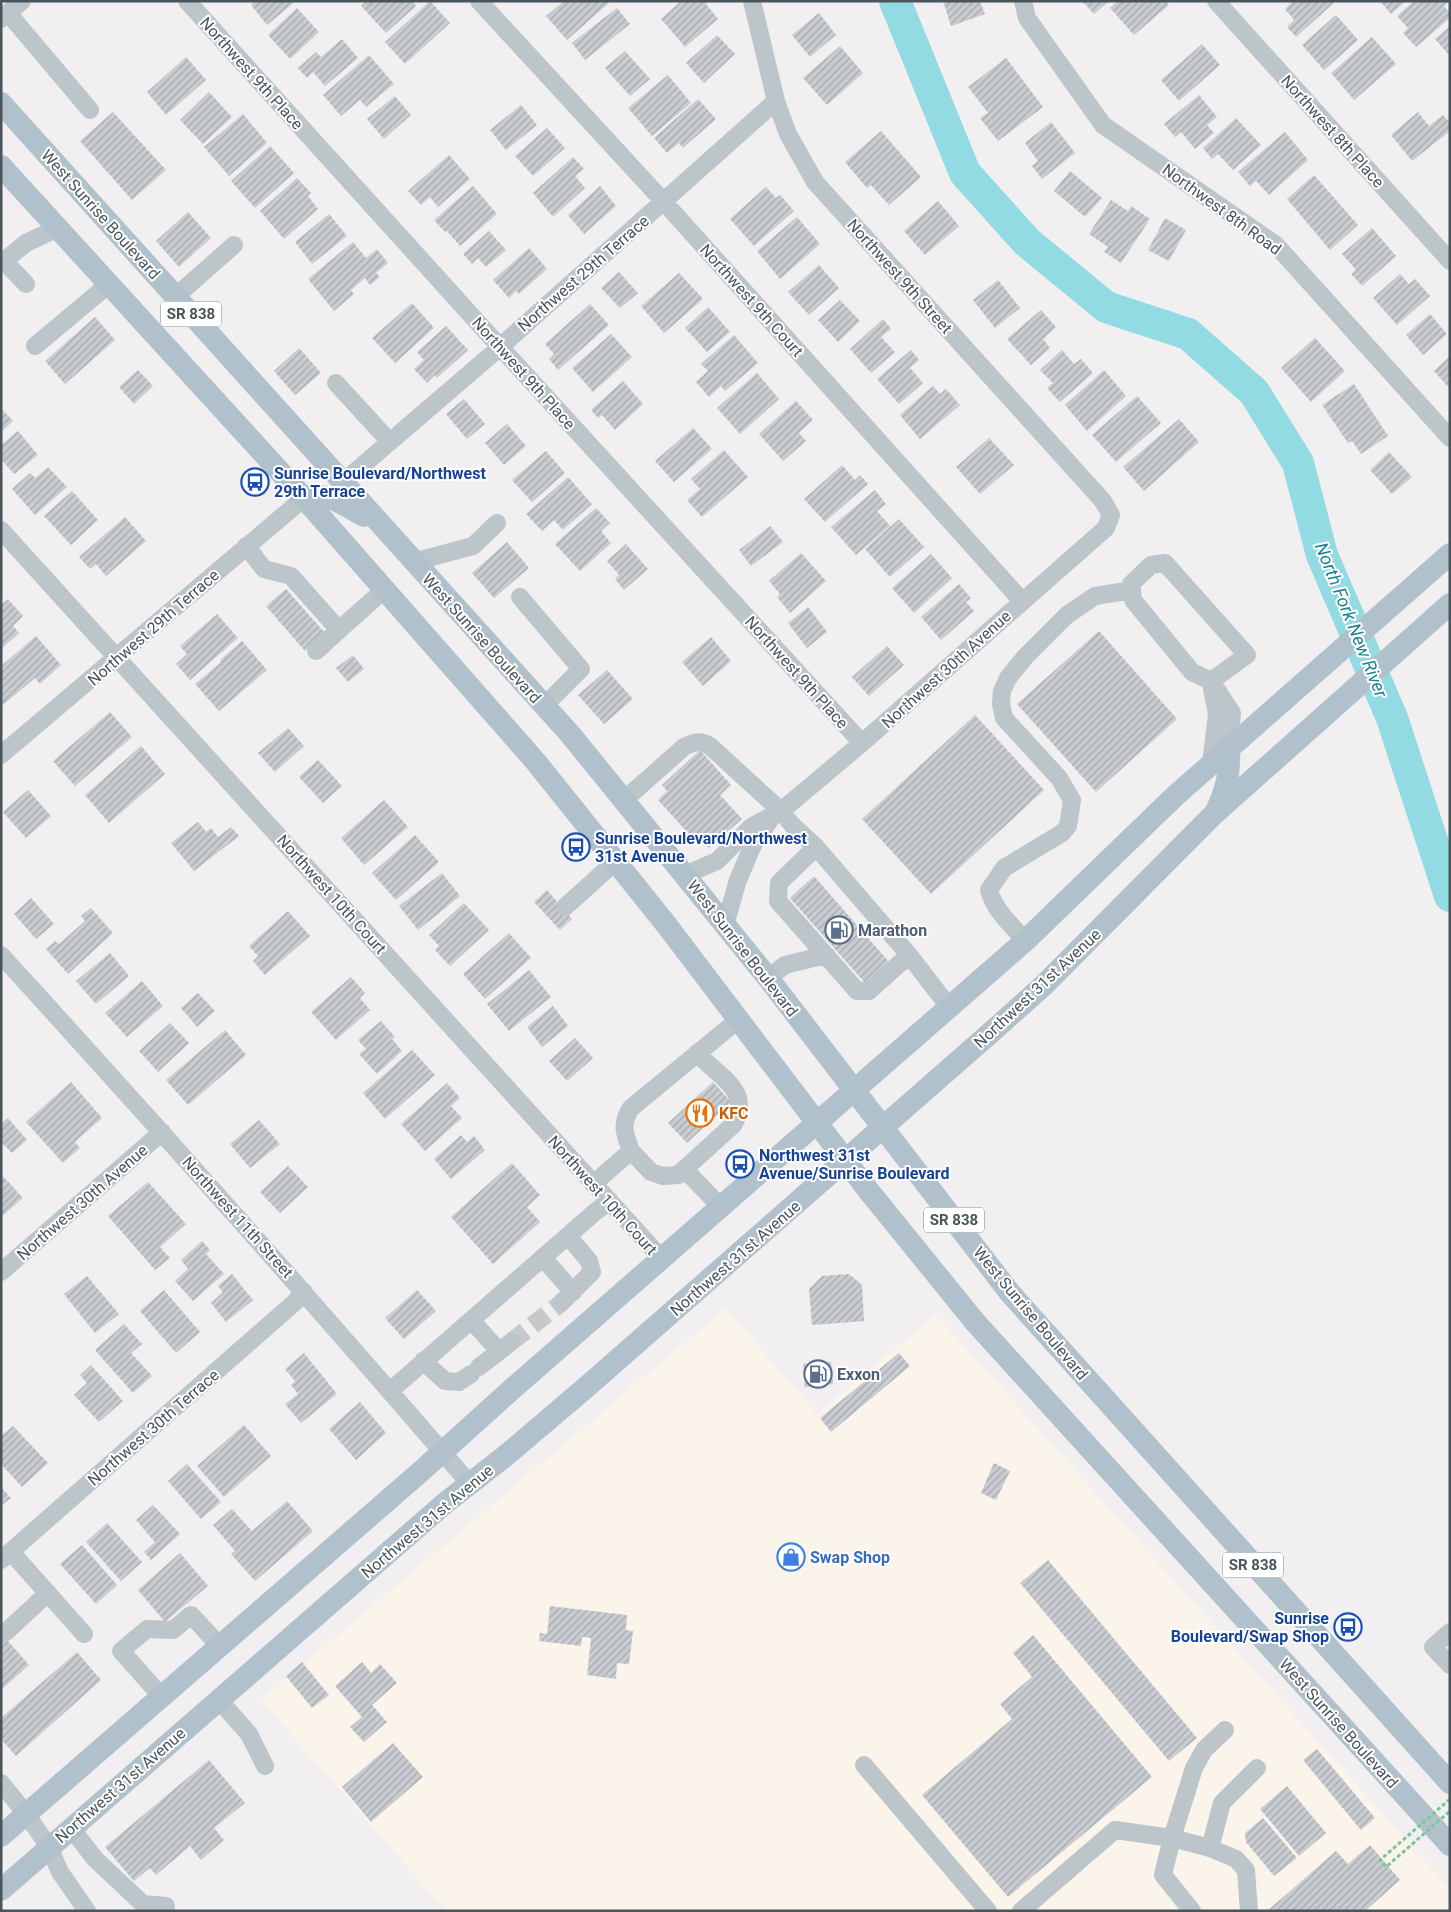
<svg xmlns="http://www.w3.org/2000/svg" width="1451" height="1912" font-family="Roboto,sans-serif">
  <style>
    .commercial { fill: #faf4ea }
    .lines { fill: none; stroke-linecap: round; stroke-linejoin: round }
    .river { stroke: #93dbe3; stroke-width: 32 }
    .building { fill: url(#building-hatch) }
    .minor-tunnel { stroke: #c7c8ca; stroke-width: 18; stroke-dasharray: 18 9; stroke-linecap: butt }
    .minor { stroke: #bcc5ca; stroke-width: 18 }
    .major { stroke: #b1c1cb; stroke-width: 22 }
    .path-bridge { stroke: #7dc59b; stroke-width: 3; stroke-dasharray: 4 2.5; stroke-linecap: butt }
    .labels { text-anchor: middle; stroke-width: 4; stroke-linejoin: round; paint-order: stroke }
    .shield { fill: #fff; stroke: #80878c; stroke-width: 1 }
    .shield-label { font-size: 15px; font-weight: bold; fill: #49545b }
    .street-label { font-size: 16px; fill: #49545b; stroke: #fff }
    .transit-label { font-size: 16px; font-weight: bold; fill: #164399; stroke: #fff; text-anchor: start }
    .service-label { font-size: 16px; font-weight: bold; fill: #4e5e75; stroke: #fff; text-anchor: start }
    .food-label { font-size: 16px; font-weight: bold; fill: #c56008; stroke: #fff; text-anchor: start }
    .shop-label { font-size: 16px; font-weight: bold; fill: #366cbe; stroke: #fff; text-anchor: start }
    .water-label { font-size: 18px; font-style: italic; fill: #19828e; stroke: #fff }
  </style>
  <defs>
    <pattern id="building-hatch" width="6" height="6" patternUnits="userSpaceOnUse" patternTransform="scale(1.25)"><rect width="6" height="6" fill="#c9cdd1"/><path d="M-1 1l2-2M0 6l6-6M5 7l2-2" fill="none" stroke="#a5a9ad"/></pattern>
  </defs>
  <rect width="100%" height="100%" fill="#f1efef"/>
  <path class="commercial" d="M726,1308l91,106 119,-99 514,574v22h-1004l-185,-211z"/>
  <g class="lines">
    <path class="river" d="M895,1l70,172 62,69 79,65 82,27 66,58 44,71 24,92 70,163 58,178"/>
  </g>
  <path class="building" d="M255,1h41l-29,24 -16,-20z
    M366,1h46l4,5 -30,27 -25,-27z
    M430,1l20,22 -45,41 -20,-22z
    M564,1h46v1l-43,38 -21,-24z
    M681,1h28l-3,3 12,15 -33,28 -24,-28z
    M943,1h37l5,13 -34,12z
    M1082,1h27l-15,13z
    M1118,1h48l3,4 -35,30 -24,-27z
    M1293,1h43l-40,36 -9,-10 7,-7 -9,-11z
    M1380,1h26l-15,13z
    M1414,1h33l1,1 -4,4 6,7v5l-34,29 -13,-14 5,-5 -11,-12z
    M297,8l22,24 -29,27 -22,-24z
    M617,8l13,16 -45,36 -13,-17z
    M819,13l17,22 -26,22 -18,-22z
    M1336,15l22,25 -34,30 -22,-25z
    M1450,26v30l-15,-17z
    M717,35l18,19 -31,29 -18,-20z
    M1372,37l24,27 -42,36 -23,-27z
    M342,39l16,19 -33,28 -12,-14 -6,6 -9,-10 18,-16 5,5z
    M1202,44l18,21 -41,36 -18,-21z
    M840,46l23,27 -36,32 -24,-27z
    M625,51l25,28 -20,17 -25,-28z
    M369,55l25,29 -28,23 -6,-7 -19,16 -18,-21z
    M186,57l20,23 -40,35 -19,-23z
    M1006,58l37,49 -45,34 -18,-23 8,-5 -20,-26z
    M668,75l23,28 -39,33 -24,-28z
    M209,92l23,25 -29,27 -23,-24z
    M1199,95l18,22 -10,8 7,8 -19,16 -14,-17 -6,5 -11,-13z
    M395,96l16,19 -27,24 -17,-20z
    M698,99l18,20 -33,29 -4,-5 -12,10 -13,-15z
    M521,105l16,20 -31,25 -16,-20z
    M113,112l53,58 -34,30 -52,-59z
    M1418,112l11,14 14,-11 7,8v8l-38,30 -21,-26z
    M243,114l24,29 -38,33 -25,-29z
    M1236,118l25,27 -28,25 -15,-16 -6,5 -9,-11z
    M1051,122l24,31 -33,26 -10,-13 6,-5 -13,-18z
    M547,128l18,20 -32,28 -18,-20z
    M881,131l40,46 -32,28 -18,-20 -4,3 -22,-26z
    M1285,132l23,28 -39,35 -13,-14 -6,5 -12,-14z
    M270,146l24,27 -39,35 -24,-27z
    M449,155l21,24 -32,28 -8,-10 -9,8 -13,-14z
    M573,157l11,12 -9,7 10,12 -32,29 -20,-24z
    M1070,171l32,27 -17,19 -31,-26z
    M1314,175l44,50 -28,25 -43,-51z
    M297,178l14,15 -3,3 10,13 -34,30 -24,-28z
    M473,186l24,28 -37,32 -13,-15 -2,1 -11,-12z
    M600,186l16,20 -32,28 -16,-19z
    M766,187l10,11 4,-3 14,16 -40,35 -24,-27z
    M1111,200l17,11 3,-5 19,13 -29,44 -17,-11 4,-5 -19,-13z
    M938,201l21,25 -34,29 -21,-24z
    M188,212l23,26 -32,29 -23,-26z
    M329,214l18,22 -35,28 -17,-22z
    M797,217l23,27 -40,35 -23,-28z
    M1165,218l21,12 -17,31 -21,-11z
    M1372,228l24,28 -34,30 -11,-12 5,-4 -14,-16z
    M489,231l17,19 -20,17 -8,-9 -6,6 -9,-10z
    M353,242l13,16 11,-9 11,14 -12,10 4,4 -10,8 -5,-7 -14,12 3,4 -20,17 -26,-32z
    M529,248l18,21 -28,25 -3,-3 -7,7 -16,-18z
    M819,265l20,23 -30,27 -21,-23z
    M619,272l19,21 -18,15 -19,-20z
    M679,273l24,26 -39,34 -23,-27z
    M1400,274l9,10 6,-5 15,17 -33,29 -24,-27z
    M998,280l22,28 -25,20 -22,-28z
    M840,300l20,21 -22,21 -20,-22z
    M412,303l22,25 -39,35 -23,-25z
    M590,304l19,21 -51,45 -9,-11 5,-5 -9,-10z
    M708,307l22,25 -23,20 -22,-24z
    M1041,310l15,17 -13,12 7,9 -19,17 -24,-26z
    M1430,314l17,20 -24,21 -17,-20z
    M95,317l20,23 -50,44 -20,-23z
    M883,319l8,10 -10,8 14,15 -24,21 -21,-24z
    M446,326l22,24 -31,28 -2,-3 -8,8 -13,-14 10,-9 -7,-8z
    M611,334l21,23 -39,35 -21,-24z
    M734,335l24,28 -33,28 -4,-5 -12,11 -13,-15 12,-11 -7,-7z
    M1315,338l30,33 -34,31 -30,-34z
    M299,348l22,25 -26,22 -21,-24z
    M911,350l8,10 -9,8 13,15 -24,21 -22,-25z
    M1062,350l12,14 7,-5 12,14 -33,29 -13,-14 6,-5 -13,-13z
    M1450,356v33l-16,-18z
    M138,370l15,16 -19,18 -15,-17z
    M1104,370l22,26 -39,35 -22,-26z
    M757,373l22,26 -39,35 -23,-26z
    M623,381l20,23 -28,26 -13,-15 -4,3 -7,-8z
    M1354,384l34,52 -27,18 -9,-13 -4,2 -26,-38z
    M933,386l7,8 6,-5 14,16 -40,34 -20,-24z
    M1137,396l24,27 -45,39 -24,-27z
    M464,399l21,25 -18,15 -21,-25z
    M796,401l17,19 -14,13 7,8 -23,20 -24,-27z
    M1,408l12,13 -12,11z
    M1179,419l20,23 -55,49 -21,-24z
    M507,424l19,22 -22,19 -19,-22z
    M693,428l19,21 -38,33 -19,-21z
    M18,431l20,24 -24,19 -13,-15v-14z
    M989,438l25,27 -34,29 -24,-27z
    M724,450l24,27 -46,40 -15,-17 13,-11 -9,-10z
    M546,451l19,22 -33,29 -20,-22z
    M1389,452l23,25 -20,17 -22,-24z
    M842,465l13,15 5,-5 8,9 -43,38 -21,-23z
    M48,467l19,20 -32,28 -23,-26 18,-16 5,5z
    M568,477l24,27 -29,26 -9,-10 -12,11 -16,-17z
    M875,490l11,14 -9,7 13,15 -34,29 -25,-28z
    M72,491l26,29 -27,25 -27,-29z
    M596,508l14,15 -9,8 10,12 -31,28 -25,-27z
    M125,517l21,24 -40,35 -10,-12 -6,5 -11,-12z
    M899,519l25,28 -34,30 -25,-28z
    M770,526l13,16 -32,24 -12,-16z
    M507,542l22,26 -35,30 -22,-25z
    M626,544l22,25 -24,21 -9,-11 4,-4 -12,-14z
    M801,553l25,28 -36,32 -13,-16 3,-3 -11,-13z
    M931,554l21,24 -38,35 -22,-25z
    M959,584l12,14 -5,4 8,9 -33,29 -20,-23z
    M286,589l39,44 -20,18 -39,-45z
    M8,599l15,17 -10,10 6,7 -18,16v-44z
    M808,607l19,25 -20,16 -19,-25z
    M217,614l21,24 -48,42 -14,-16 11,-10 -7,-8z
    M1099,631l78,88 -81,73 -79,-88z
    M36,636l25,29 -21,19 -5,-6 -32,27 -2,-2v-37z
    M711,637l20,24 -28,25 -21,-24z
    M242,641l25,29 -48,41 -24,-27 26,-22 -1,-2z
    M887,646l17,19 -35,31 -17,-19z
    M353,655l11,14 -16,13 -12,-14z
    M607,670l26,29 -29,25 -26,-29z
    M110,712l22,25 -57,49 -22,-25z
    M975,715l69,75 -113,104 -69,-75z
    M288,728l16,18 -29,26 -17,-19z
    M141,746l24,28 -56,49 -24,-28z
    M700,750l31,35 -11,10 22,24 -33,29 -8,-9 -4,4 -39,-43 9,-9 -5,-6z
    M318,760l24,26 -19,17 -24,-26z
    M28,790l23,26 -25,22 -23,-26z
    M384,800l24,27 -44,38 -23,-27z
    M198,822l8,10 5,-4 7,9 13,-10 8,9 -45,35 -23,-28z
    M415,835l24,27 -43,38 -24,-27z
    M442,873l18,23 -42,34 -19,-24z
    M814,876l75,86 -24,21 -75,-85z
    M547,890l25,29 -12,11 -26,-28z
    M31,898l23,26 -18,15 -22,-25z
    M464,903l25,27 -39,36 -15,-16 4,-4 -10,-11z
    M91,908l22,25 -45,41 -22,-25 9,-8 4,3 26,-23 -4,-5z
    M288,911l22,25 -45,39 -12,-14 5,-5 -9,-10z
    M509,933l22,25 -46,41 -22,-25z
    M110,953l19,23 -33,28 -20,-23z
    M529,970l22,27 -42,34 -22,-27z
    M351,977l14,16 -5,5 10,12 -34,30 -25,-28z
    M142,981l21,25 -36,31 -22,-24z
    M198,993l17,18 -18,16 -16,-19z
    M553,1006l15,20 -26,21 -15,-20z
    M381,1021l14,16 -3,2 10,12 -25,23 -18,-20 7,-5 -8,-9z
    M170,1023l19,20 -31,29 -19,-21z
    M225,1030l21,25 -58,50 -22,-25z
    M575,1038l18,20 -26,23 -18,-20z
    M412,1050l23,25 -50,44 -22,-26z
    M71,1082l31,36 -27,24 5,6 -17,15 -37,-41z
    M713,1082l18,20 -44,41 -19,-20z
    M447,1083l13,15 -9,8 11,12 -37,33 -24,-27z
    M8,1118l19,22 -15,13 -11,-11v-18z
    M259,1120l21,24 -30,24 -20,-24z
    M461,1135l6,7 7,-6 11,14 -34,29 -17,-20z
    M512,1163l28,32 -13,12 13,15 -47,42 -42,-47z
    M288,1166l20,21 -28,26 -20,-21z
    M1,1174l22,24 -22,19z
    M148,1182l38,42 -26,23 10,11 -15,12 -47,-54z
    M202,1241l8,9 -4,4 18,20 -31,27 -18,-20 13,-12 -7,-9z
    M232,1274l21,26 -27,22 -15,-19 12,-11 -5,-6z
    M849,1274l13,11 2,36 -52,4 -3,-36 13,-13z
    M87,1276l32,38 -24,19 -31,-39z
    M164,1290l36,42 -24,21 -36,-42z
    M417,1290l19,21 -32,28 -19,-21z
    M124,1324l18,20 -11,9 21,23 -19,17 -38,-43z
    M304,1353l33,41 -36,29 -16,-19 13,-10 -7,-9 4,-4 -10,-12z
    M899,1353l11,13 -79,66 -11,-14z
    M831,1362l2,22 -28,3 -2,-23z
    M91,1365l32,36 -24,21 -25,-27 13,-12 -7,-8z
    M360,1402l26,31 -30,27 -27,-31z
    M244,1425l27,31 -47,41 -27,-31z
    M13,1426l35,37 -26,24 -21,-23v-28z
    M994,1463l16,8 -14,29 -15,-7z
    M187,1464l34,38 -20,17 -33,-38z
    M1,1487l10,11 -10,8z
    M287,1501l26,30 -58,50 -24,-27 4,-3 -22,-26 19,-16 20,22z
    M153,1505l27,29 -29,26 -7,-8 11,-10 -19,-22z
    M107,1523l35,39 -21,19 -35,-39z
    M82,1545l35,40 -21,19 -36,-40z
    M180,1553l28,33 -43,36 -27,-32z
    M1048,1560l149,178 -28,23 -149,-178z
    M550,1606l77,9 -1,15 7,1 -4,33 -12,-1 -1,16 -29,-4 4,-37 -9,-1 -1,9 -42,-5 1,-8 7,1z
    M1,1633l28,32 -28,25z
    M1033,1635l119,142 -144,120 -86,-102 90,-76 -12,-15 32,-27 -19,-24z
    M77,1652l24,28 -85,76 -15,-17v-21z
    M302,1662l27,33 -17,13 -26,-32z
    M362,1662l9,11 9,-9 17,19 -25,22 15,17 -23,20 -14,-15 12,-10 -27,-31z
    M393,1743l30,34 -52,45 -29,-35z
    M1317,1749l58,69 -14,12 -58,-70z
    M209,1760l36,43 -31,25 10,12 -23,20 -11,-14 -34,29 -6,-7 -16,13 -29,-34z
    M1287,1786l39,47 -27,23 -39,-47z
    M1263,1818l34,40 -23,18 -28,-34 -1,-9z
    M1370,1845l30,35 -35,31h-98l69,-60 12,13z"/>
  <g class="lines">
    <path class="minor-tunnel" d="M511,1342l50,-39"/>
    <path class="minor" d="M187,1l303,335 372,407
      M479,1l185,201 358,399
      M1023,1l4,17 76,107 173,120 174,193
      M1216,1l234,260
      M8,13l82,97
      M1,19l21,-18
      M26,284l-22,-23 22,-18 32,-15
      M175,297l59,-52
      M35,346l74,-62
      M336,383l54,59
      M342,483l149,-128 285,-254
      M1,530l661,729
      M246,546l18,23 27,7 48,54 46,-41
      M413,562l60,-16 24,-23
      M520,597l61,72 -37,37
      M316,651l23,-21
      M1211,681l36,-26 -82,-92 -14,2 -20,19 2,16 59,72 19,9 21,32 -3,35
      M1,755l303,-257
      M1211,764l6,-50 -5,-25
      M624,800l60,-53c10,-5 16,-7 26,-1l71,65 12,15 23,21 93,108 40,52
      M816,847l-37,36 -1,18 79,90h12l40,-36
      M685,875l32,-14 34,-34 30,-16 81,-68 244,-215 5,-13 -8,-14 -288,-319 -27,-48 -12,-33 -24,-100
      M565,907l51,-46
      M725,925l13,-45 15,-35 18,-27
      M1025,941c-13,-16 -31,-31 -36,-51l15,-22 58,-35 6,-7 4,-26 -13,-22 -55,-60 -3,-14 1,-13 6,-13 17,-21 42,-42 28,-19 37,-6
      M1,955c159,174 315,350 469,529
      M768,978l17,-13 41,-10
      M631,1151l20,21 12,4 15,-1 56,-51c18,-35 -16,-47 -37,-71
      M685,1170l37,38
      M593,1184l38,-33c-6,-17 -11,-26 0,-43l107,-88
      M543,1258l30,34
      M1,1272l161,-140
      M561,1303l31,-31 -3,-11 -21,-25
      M471,1320l28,31
      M423,1361l22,20 14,1 12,-8
      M479,1367l32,-25
      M390,1391l205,-179 15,-11
      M11,1552l73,82
      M1,1560l293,-257 10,-11
      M6,1632l42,-39
      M1450,1632l-17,15 17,18
      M162,1697l-41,-46 26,-22 26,1 18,-15 29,31
      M219,1700l30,34 16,32
      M864,1765l124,146
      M1,1783l26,32 22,32 11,25 27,39
      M72,1829l23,30 48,45 23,2
      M1021,1911l94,-81 57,8 22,-70 10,-18 21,-20
      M1192,1911l-29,-36 9,-37 38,10
      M1249,1911l-3,-41 -10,-11 -26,-11 12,-45 35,-35"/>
    <path class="major" d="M1,103l569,631 198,244 242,315 440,490
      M1,166l303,332 232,264 129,161 203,267 107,132 475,523
      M304,498c21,-8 42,8 60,18
      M1217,809c10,-22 13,-36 12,-61
      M1,1836l417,-362 93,-84 514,-449 150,-145 275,-242
      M1,1890l443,-386 60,-47 79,-67 413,-362 48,-43 170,-171 236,-210"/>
    <path class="path-bridge" d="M1450,1799l-70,61 6,7 64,-56"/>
  </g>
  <defs>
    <g id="bus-ring" transform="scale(1.4375)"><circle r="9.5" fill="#fff" stroke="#1a4fb4" stroke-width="1.5"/><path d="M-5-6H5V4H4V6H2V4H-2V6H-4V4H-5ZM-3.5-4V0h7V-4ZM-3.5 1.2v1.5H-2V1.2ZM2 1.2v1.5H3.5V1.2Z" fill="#1a4fb4"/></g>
    <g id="fuel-ring" transform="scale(1.4375)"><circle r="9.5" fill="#fff" stroke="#5c6f8a" stroke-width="1.5"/><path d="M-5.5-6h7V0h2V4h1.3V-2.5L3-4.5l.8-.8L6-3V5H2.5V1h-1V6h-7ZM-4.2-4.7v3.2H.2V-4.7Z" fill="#5c6f8a"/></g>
    <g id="restaurant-ring" transform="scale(1.4375)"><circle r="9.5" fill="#fff" stroke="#e8710a" stroke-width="1.5"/><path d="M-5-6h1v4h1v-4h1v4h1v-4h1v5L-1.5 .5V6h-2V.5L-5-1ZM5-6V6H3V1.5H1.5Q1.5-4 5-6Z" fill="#e8710a"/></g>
    <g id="shop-ring" transform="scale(1.4375)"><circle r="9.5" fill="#fff" stroke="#3f7fe0" stroke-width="1.5"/><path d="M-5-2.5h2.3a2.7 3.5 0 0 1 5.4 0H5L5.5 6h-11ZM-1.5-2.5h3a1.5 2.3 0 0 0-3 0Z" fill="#3f7fe0"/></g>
  </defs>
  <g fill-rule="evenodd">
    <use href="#bus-ring" x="255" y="482"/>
    <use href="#bus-ring" x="576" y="847"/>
    <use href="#fuel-ring" x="839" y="930"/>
    <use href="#restaurant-ring" x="700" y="1113"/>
    <use href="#bus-ring" x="740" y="1164"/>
    <use href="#fuel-ring" x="818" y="1374"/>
    <use href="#shop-ring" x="791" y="1557"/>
    <use href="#bus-ring" x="1348" y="1627"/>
  </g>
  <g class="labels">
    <g class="shield">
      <rect x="161" y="301.5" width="60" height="25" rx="4"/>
      <rect x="924" y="1207.5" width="60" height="25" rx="4"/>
      <rect x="1223" y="1552.5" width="60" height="25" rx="4"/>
    </g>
    <g class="shield-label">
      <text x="191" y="319">SR 838</text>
      <text x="954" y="1225">SR 838</text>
      <text x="1253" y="1570">SR 838</text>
    </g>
    <g class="street-label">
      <text transform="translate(252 73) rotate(48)" y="6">Northwest 9th Place</text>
      <text transform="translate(1333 131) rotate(48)" y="6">Northwest 8th Place</text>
      <text transform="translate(1222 209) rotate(36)" y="6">Northwest 8th Road</text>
      <text transform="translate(101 214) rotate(48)" y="6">West Sunrise Boulevard</text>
      <text transform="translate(583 273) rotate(-41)" y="6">Northwest 29th Terrace</text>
      <text transform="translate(900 276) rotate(48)" y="6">Northwest 9th Street</text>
      <text transform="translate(752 300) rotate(48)" y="6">Northwest 9th Court</text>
      <text transform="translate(524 373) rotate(48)" y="6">Northwest 9th Place</text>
      <text transform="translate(153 627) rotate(-41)" y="6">Northwest 29th Terrace</text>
      <text transform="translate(482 638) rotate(48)" y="6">West Sunrise Boulevard</text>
      <text transform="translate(946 669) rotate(-42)" y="6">Northwest 30th Avenue</text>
      <text transform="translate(797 672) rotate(48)" y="6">Northwest 9th Place</text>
      <text transform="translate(332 894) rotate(48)" y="6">Northwest 10th Court</text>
      <text transform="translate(743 948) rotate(52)" y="6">West Sunrise Boulevard</text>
      <text transform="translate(1037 988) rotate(-43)" y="6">Northwest 31st Avenue</text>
      <text transform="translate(603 1195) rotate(48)" y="6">Northwest 10th Court</text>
      <text transform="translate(82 1202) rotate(-41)" y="6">Northwest 30th Avenue</text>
      <text transform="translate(238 1217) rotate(48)" y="6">Northwest 11th Street</text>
      <text transform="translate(735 1258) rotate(-41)" y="6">Northwest 31st Avenue</text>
      <text transform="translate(1031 1313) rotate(50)" y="6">West Sunrise Boulevard</text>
      <text transform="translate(153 1427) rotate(-41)" y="6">Northwest 30th Terrace</text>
      <text transform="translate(427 1521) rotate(-40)" y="6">Northwest 31st Avenue</text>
      <text transform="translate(1339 1723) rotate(48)" y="6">West Sunrise Boulevard</text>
      <text transform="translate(120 1785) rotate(-41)" y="6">Northwest 31st Avenue</text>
    </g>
    <g class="transit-label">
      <text x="274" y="479">Sunrise Boulevard/Northwest<tspan x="274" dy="18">29th Terrace</tspan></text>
      <text x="595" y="844">Sunrise Boulevard/Northwest<tspan x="595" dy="18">31st Avenue</tspan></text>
      <text x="759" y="1161">Northwest 31st<tspan x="759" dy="18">Avenue/Sunrise Boulevard</tspan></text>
      <text x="1329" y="1624" text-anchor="end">Sunrise<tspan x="1329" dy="18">Boulevard/Swap Shop</tspan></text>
    </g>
    <g class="service-label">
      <text x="858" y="936">Marathon</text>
      <text x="837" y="1380">Exxon</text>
    </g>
    <g class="food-label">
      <text x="719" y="1119">KFC</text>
    </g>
    <g class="shop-label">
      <text x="810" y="1563">Swap Shop</text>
    </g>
    <g class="water-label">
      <text transform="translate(1351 620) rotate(68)" y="6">North Fork New River</text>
    </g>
  </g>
  <rect width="1451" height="1912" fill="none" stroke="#49545b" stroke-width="5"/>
</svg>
